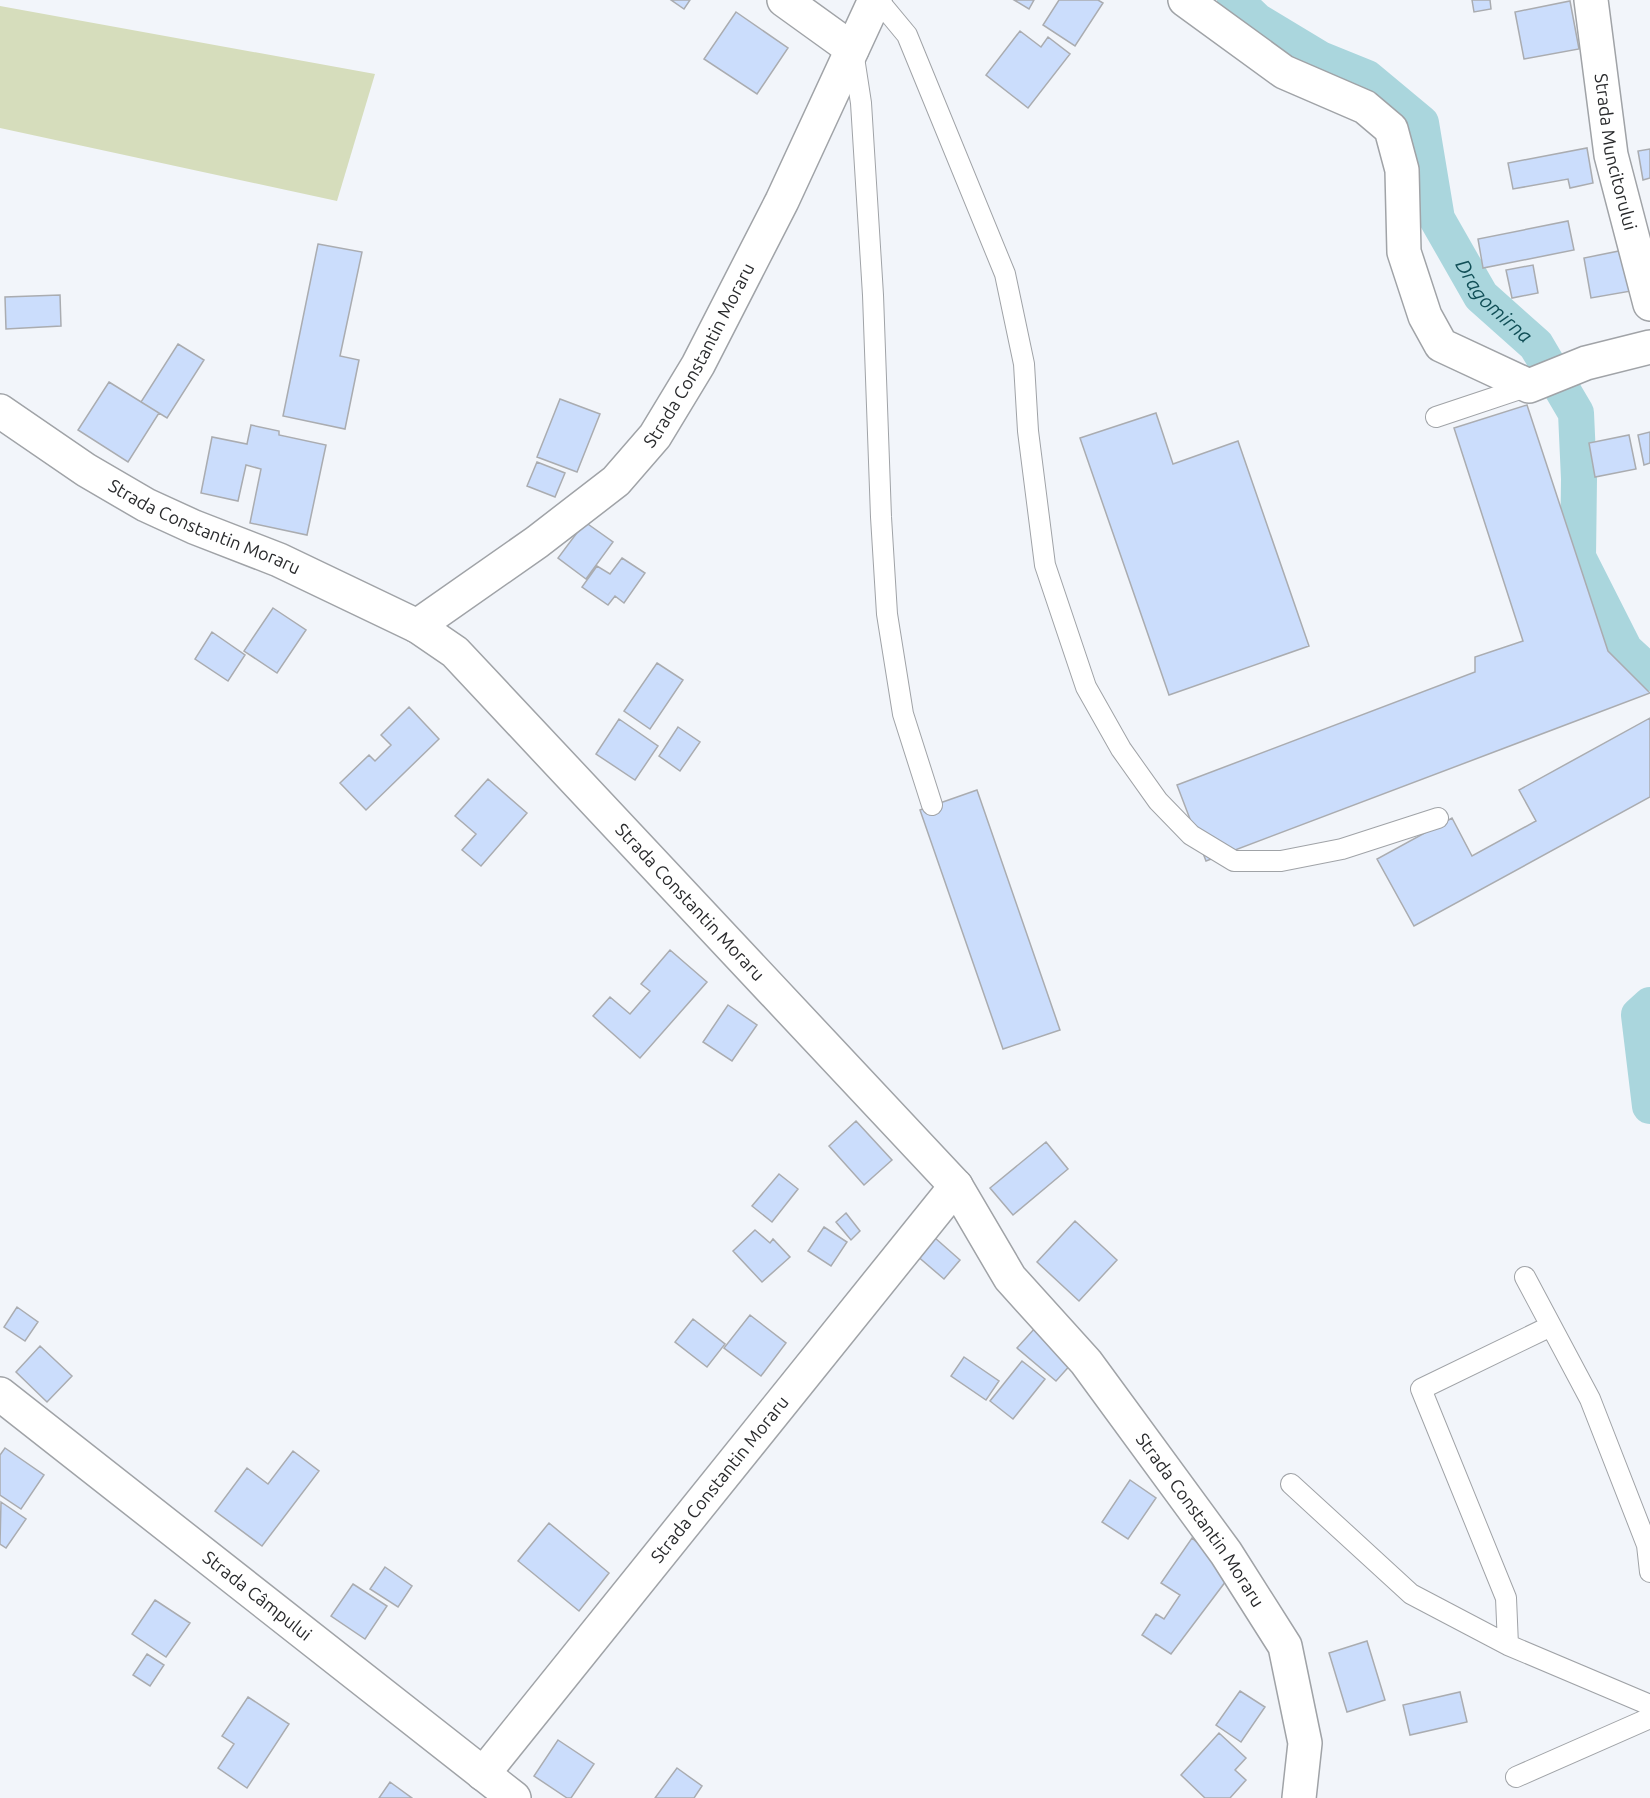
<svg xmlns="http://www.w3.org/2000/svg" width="1650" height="1798" font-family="Ubuntu,sans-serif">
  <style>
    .green { fill: #d6ddbc }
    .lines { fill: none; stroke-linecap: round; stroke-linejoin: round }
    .canal { stroke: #aad6dd; stroke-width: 36 }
    .building { fill: #cbddfc; stroke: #aaacb0; stroke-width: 1.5 }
    .lane-casing { stroke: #a0a3a7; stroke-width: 22 }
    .street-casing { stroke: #a0a3a7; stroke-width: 36 }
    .secondary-casing { stroke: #a0a3a7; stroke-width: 36 }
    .lane { stroke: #fff; stroke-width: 20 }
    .street { stroke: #fff; stroke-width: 33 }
    .secondary { stroke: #fff; stroke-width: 33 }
    .labels { text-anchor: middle; stroke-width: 4.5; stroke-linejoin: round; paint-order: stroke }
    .street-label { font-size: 18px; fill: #292a2c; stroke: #fff }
    .water-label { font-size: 20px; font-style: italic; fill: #114f57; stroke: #fff }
  </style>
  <rect width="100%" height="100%" fill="#f2f5fa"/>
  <path class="green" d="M0,6l375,68 -38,127 -337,-73z"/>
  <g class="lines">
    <g class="canal">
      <path id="s1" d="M1235,0l22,21 63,38 47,19 54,45 16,96 44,77 55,49 40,68 3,66 -1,78 47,93 25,23"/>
      <path d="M1650,1005l-11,10 11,91"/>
    </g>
  </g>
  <path class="building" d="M671,0h19l-6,9z
    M1014,0h20l-5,9z
    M1059,0h39l5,3 -28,43 -32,-21z
    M1472,0h18l1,9 -17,3z
    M1570,1l9,48 -55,10 -9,-47z
    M736,12l52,36 -31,46 -53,-35z
    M1020,31l21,16 7,-10 22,17 -42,54 -42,-33z
    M1587,148l6,35 -23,5 -2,-9 -55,10 -5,-26z
    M1650,149v29l-7,2 -5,-29z
    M1568,221l6,29 -91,18 -5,-29z
    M318,244l44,8 -22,104 19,4 -14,69 -62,-13z
    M1629,249l8,41 -46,8 -7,-40z
    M1533,265l5,28 -26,5 -6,-28z
    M60,295l1,31 -55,3 -1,-32z
    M178,344l26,16 -37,58 -26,-16z
    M109,382l50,31 -31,49 -50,-32z
    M560,399l40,15 -23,58 -40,-15z
    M1527,405l81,246 42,42 -444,168 -29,-76 298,-113v-15l48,-16 -69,-213z
    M1156,413l17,51 65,-23 71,205 -140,49 -89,-257z
    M251,425l28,6v4l47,10 -19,90 -57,-12 11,-54 -15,-4 -8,36 -37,-8 11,-56 35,7z
    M1650,432v31l-6,2 -6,-30z
    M1629,435l7,34 -41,8 -6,-34z
    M537,462l28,11 -10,24 -28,-11z
    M585,522l28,20 -27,37 -28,-21z
    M622,558l23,15 -21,30 -9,-7 -7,9 -26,-18 15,-21 13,8z
    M273,608l33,22 -29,43 -33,-22z
    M212,632l33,23 -17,26 -33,-22z
    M657,663l26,17 -33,49 -26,-18z
    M409,707l30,32 -73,71 -26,-27 29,-28 6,6 16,-16 -10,-10z
    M1650,718v79l-236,129 -37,-67 75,-41 20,38 64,-35 -17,-31z
    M619,719l39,27 -23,34 -39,-26z
    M678,727l22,15 -20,29 -21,-15z
    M488,779l39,34 -46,53 -19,-16 14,-16 -21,-18z
    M977,790l83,240 -57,19 -83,-239z
    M670,950l37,32 -67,76 -47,-42 17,-19 20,17 20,-23 -9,-7z
    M728,1005l29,20 -25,36 -29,-19z
    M856,1121l36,39 -28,25 -35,-39z
    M1046,1142l22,27 -55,46 -23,-27z
    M779,1174l19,15 -26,33 -20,-16z
    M846,1213l14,18 -9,9 -15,-18z
    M1075,1221l42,39 -38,41 -42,-39z
    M824,1227l23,15 -16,24 -23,-15z
    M755,1230l15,13 3,-4 17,18 -28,25 -29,-31z
    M926,1230l34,30 -16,19 -35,-30z
    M17,1307l21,15 -13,19 -21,-14z
    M750,1315l36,28 -25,33 -37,-28z
    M693,1319l32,25 -18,23 -32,-25z
    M1035,1328l38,34 -17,19 -39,-33z
    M40,1346l32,30 -25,26 -31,-30z
    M964,1357l35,24 -13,19 -35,-24z
    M1022,1361l23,18 -32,40 -23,-18z
    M5,1448l39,27 -23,34 -21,-14v-40z
    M293,1451l26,20 -57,75 -47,-35 32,-43 21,16z
    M1130,1480l26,18 -28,41 -26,-17z
    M1,1502l25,17 -20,29 -6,-4z
    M549,1523l60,50 -30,38 -61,-50z
    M1192,1538l40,35 -61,81 -29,-19 14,-21 8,5 16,-24 -19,-12z
    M385,1567l27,19 -14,21 -28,-18z
    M353,1584l34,22 -22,33 -34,-23z
    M155,1600l35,23 -24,34 -34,-23z
    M1367,1641l18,59 -38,12 -18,-59z
    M147,1654l17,11 -14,21 -17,-11z
    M1240,1691l25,16 -24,35 -25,-17z
    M1460,1692l7,30 -57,13 -7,-30z
    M248,1697l41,27 -42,64 -29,-20 16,-24 -12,-8z
    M1219,1733l27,25 -11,12 11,10 -16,18h-25l-24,-23z
    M558,1740l36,24 -23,34h-4l-33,-22z
    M677,1768l25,18 -8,12h-39z
    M390,1782l22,16h-33z"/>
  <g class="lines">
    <g class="lane-casing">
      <path id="lane" d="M878,0l29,35 98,239 19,90 4,67 17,134 41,122 35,62 37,52 33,34 43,26h47l61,-12 96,-31
        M853,51l8,52 12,192 8,222 6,97 16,100 29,91
        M1436,417l93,-31
        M1525,1277l65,122 57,146 3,27
        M1291,1484l120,110 97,51 142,60
        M1508,1645l-2,-47 -85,-209 130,-63
        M1516,1777l134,-59"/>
    </g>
    <g class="street-casing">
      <g id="street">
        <path d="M784,0l68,49"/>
        <path d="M1185,0l99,72 81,35 26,22 11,41 2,82 21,64 16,29 88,41 57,-23 64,-16"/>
        <path id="s2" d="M1591,0l20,155 39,149"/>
        <path id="s3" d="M0,411l86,59 60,35 48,22 85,33 138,66 38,26 501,534 54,92 76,84 140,191 59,93 20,97 -6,55"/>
        <path id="s4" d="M417,626l120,-84 79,-61 39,-45 43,-71 84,-164 93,-201"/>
        <path id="s5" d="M483,1774l473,-588"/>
      </g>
    </g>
    <g class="secondary-casing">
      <g id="secondary">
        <path id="s6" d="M0,1394l514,404"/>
      </g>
    </g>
    <use href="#lane" class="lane"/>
    <use href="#street" class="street"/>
    <use href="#secondary" class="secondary"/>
  </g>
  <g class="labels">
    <g class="street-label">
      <text dy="6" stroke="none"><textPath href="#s2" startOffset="154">Strada Muncitorului</textPath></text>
      <text dy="6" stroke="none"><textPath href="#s4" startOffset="398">Strada Constantin Moraru</textPath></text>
      <text dy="6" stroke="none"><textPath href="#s3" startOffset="236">Strada Constantin Moraru</textPath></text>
      <text dy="6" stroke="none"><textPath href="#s3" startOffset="860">Strada Constantin Moraru</textPath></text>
      <text dy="6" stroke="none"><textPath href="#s5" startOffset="378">Strada Constantin Moraru</textPath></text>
      <text dy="6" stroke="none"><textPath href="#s3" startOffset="1664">Strada Constantin Moraru</textPath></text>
      <text dy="6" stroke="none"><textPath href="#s6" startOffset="327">Strada Câmpului</textPath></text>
    </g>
    <g class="water-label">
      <text dy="7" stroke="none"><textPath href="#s1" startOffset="423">Dragomirna</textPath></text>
    </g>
  </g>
</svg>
